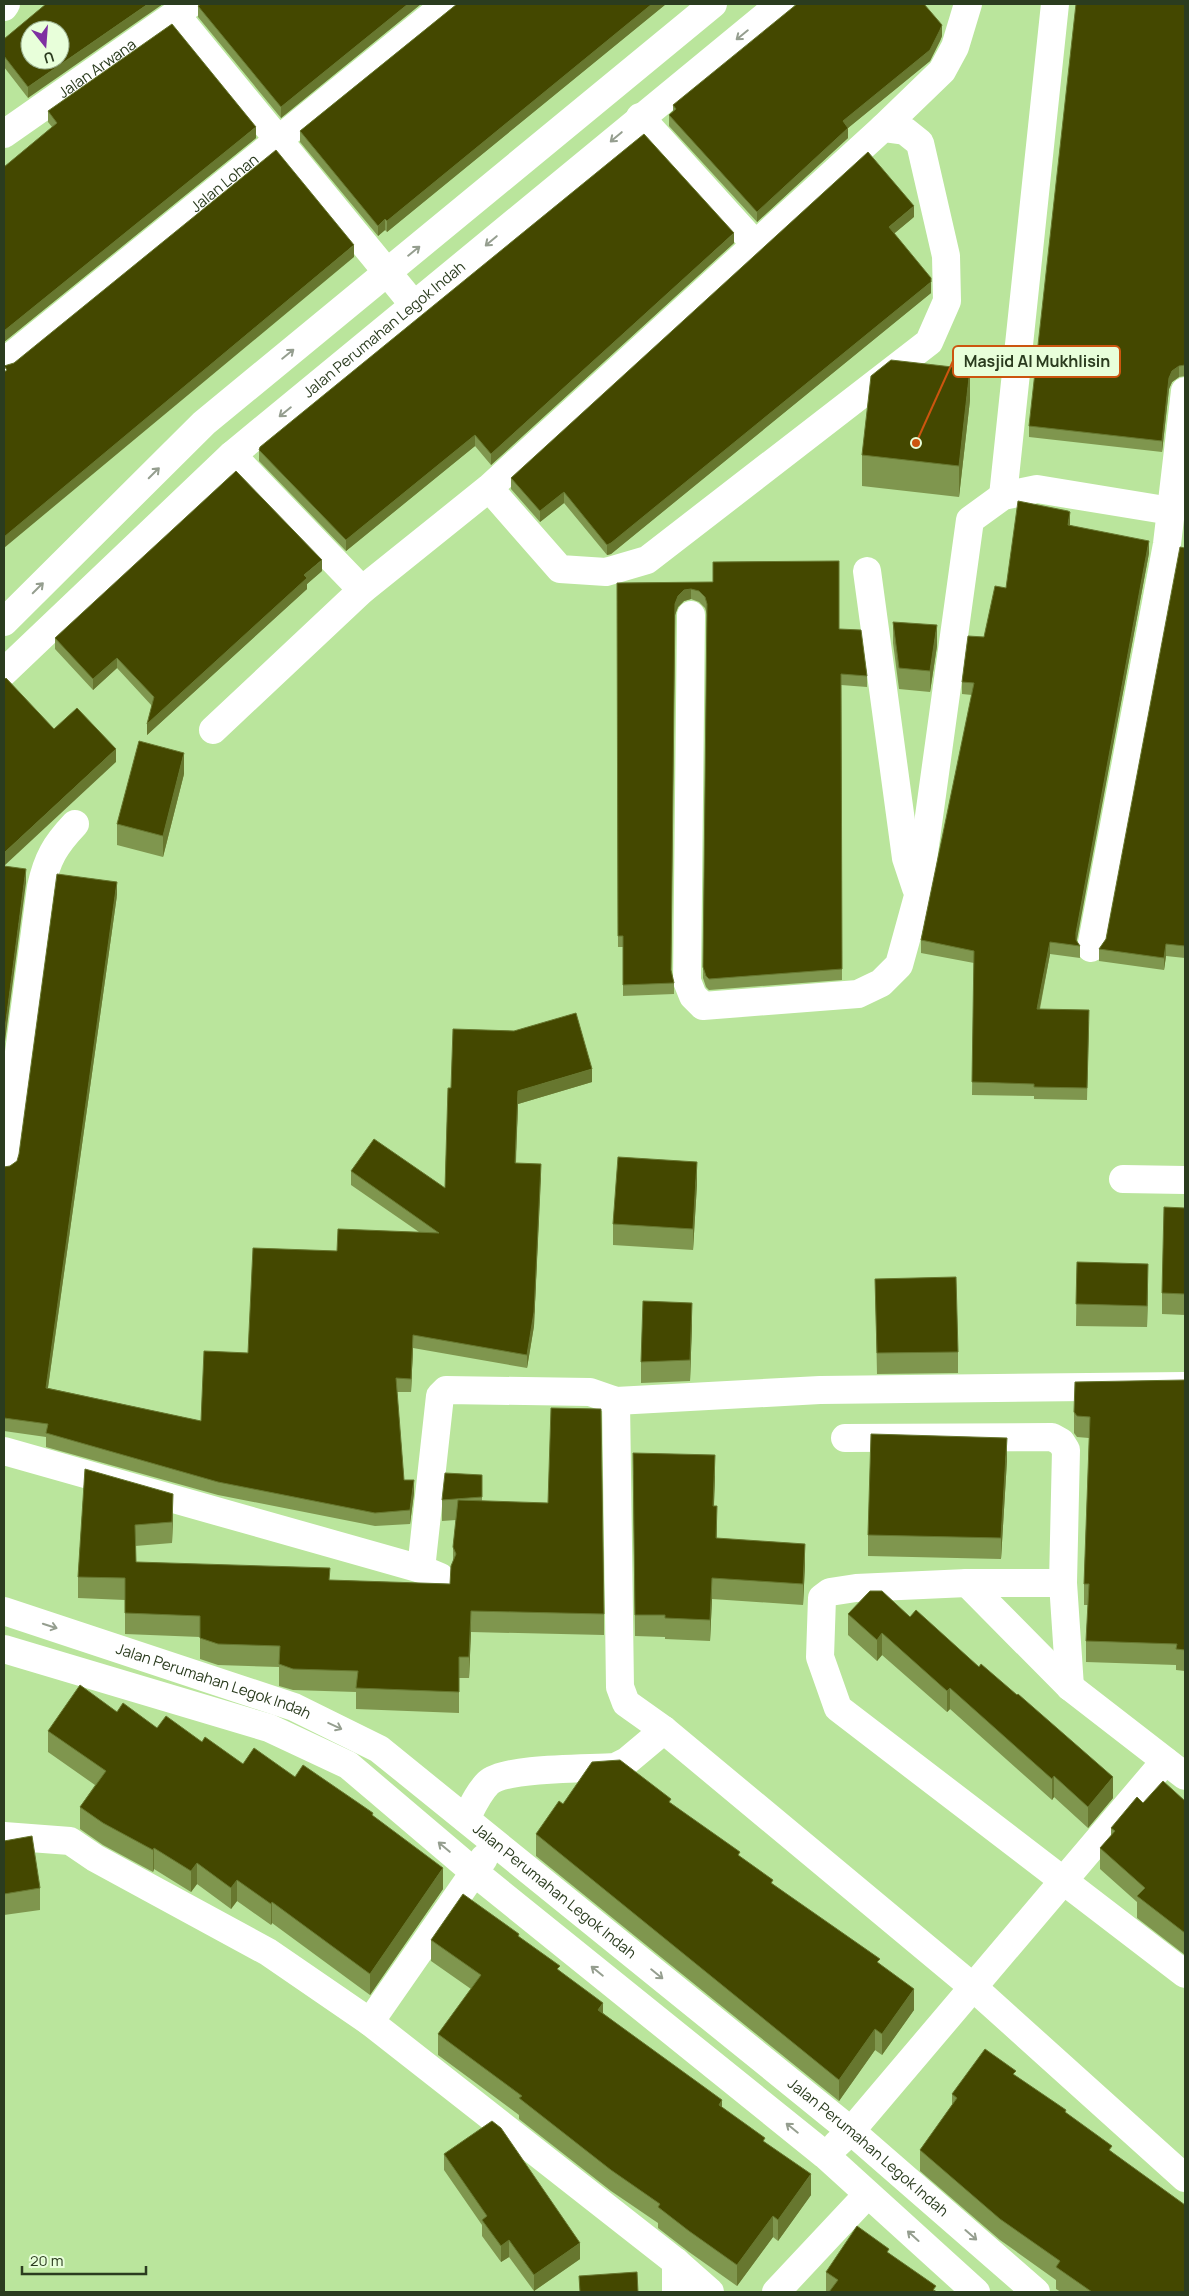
<svg xmlns="http://www.w3.org/2000/svg" width="1189" height="2296" font-family="Manrope,sans-serif">
  <style>
    .lines { fill: none; stroke-linecap: round; stroke-linejoin: round }
    .minor { stroke: #fff; stroke-width: 28 }
    .wall { fill: #7f964e }
    .shaded-wall { fill: #67772f }
    .building { fill: #444800; stroke: #67772f; fill-rule: evenodd }
    .oneway { stroke: #959e8f }
    .labels { text-anchor: middle; stroke-width: 5; stroke-linejoin: round; paint-order: stroke }
    .street-label { font-size: 15px; fill: #2b3c1f; stroke: #e8ffda }
    .leader { fill: none; stroke: #cc550f; stroke-width: 2 }
    .callout-dot { fill: #cc550f; stroke: #e8ffda; stroke-width: 2 }
    .callout { fill: #e8ffda; stroke: #cc550f; stroke-width: 2 }
    .callout-label { font-size: 16px; text-anchor: middle; font-weight: bold; fill: #2b3c1f }
  </style>
  <rect width="100%" height="100%" fill="#bae59c"/>
  <g class="lines">
    <g class="minor">
      <path d="M4,7l2,-3"/>
      <path d="M176,15l238,290"/>
      <path d="M640,117l116,128"/>
      <path d="M883,128l59,-57 13,-24 13,-43"/>
      <path id="s1" d="M4,134l186,-130"/>
      <path id="s2" d="M4,362l442,-358"/>
      <path d="M232,455l130,135"/>
      <path d="M1003,496l52,-492"/>
      <path d="M867,571l39,287 10,30"/>
      <path d="M691,615l-4,366 6,15 10,10 155,-12 23,-11 18,-18 19,-69 52,-376 33,-24 34,-7 134,22"/>
      <path d="M4,622l200,-199 509,-419"/>
      <path id="s3" d="M4,672l228,-217 548,-451"/>
      <path d="M213,730l149,-140 127,-102 394,-360 22,3 15,12 26,113 1,45 -18,41 -282,218 -41,12 -46,-3 -71,-81"/>
      <path d="M1091,948l76,-404 18,-153"/>
      <path d="M4,1165l37,-278c6,-28 14,-42 34,-63"/>
      <path d="M1123,1179l62,1"/>
      <path d="M616,1401l4,286 6,16 38,27 310,258 211,190"/>
      <path d="M845,1438l207,-1 9,5 5,8 -3,133 7,104"/>
      <path d="M4,1451l417,118 19,8"/>
      <path d="M421,1569l19,-173 6,-6 144,2 26,9 204,-11 365,-4"/>
      <path d="M967,1583l103,104 115,89"/>
      <path d="M1063,1583h-96l-111,5 -26,4 -8,6 -2,59 18,51 347,266"/>
      <path id="s4" d="M4,1611l290,96 85,42 472,382 185,161"/>
      <path d="M4,1649l265,79 79,37 126,107 351,283 151,137"/>
      <path d="M466,1819c6,-12 12,-26 22,-36 17,-16 101,-14 127,-16l12,-6 37,-31"/>
      <path d="M4,1836l66,5 25,17 173,94 102,70 306,240 34,30"/>
      <path d="M370,2022l114,-164"/>
      <path d="M837,2144l14,-13 314,-370"/>
      <path d="M676,2262v30"/>
      <path d="M776,2292l91,-97"/>
    </g>
  </g>
  <path class="wall" d="M46,4l-18,94 -24,-31v-28z
    M201,4h220l-140,114 -83,-101v-11z
    M457,4h209l-279,228 -2,-2 -7,6 -78,-94v-11z
    M1185,4v372l-6,1 -7,5 -3,7 -7,63 -133,-15v-11z
    M942,36l-2,5 -10,20 -82,67v10l-91,84 -88,-96v-11l4,-4v-6z
    M48,111l208,27 -252,204v-175l48,-40 -4,-5z
    M914,217l-20,16 37,60 -320,261 -4,1 -43,-52 -24,19 -29,-33v-11z
    M734,243l-243,222 -16,-19 -129,105 -87,-90v-11z
    M970,400l-11,97 -97,-11v-31z
    M1070,525l79,28 -73,388 4,5v12l-30,-4 -10,55 49,13 -2,78 -53,-1v-3l-62,-1 2,-132 -53,-10v-13l51,-245 -10,-1v-12l22,-45 22,-49z
    M1185,548v410l-19,-2 -2,14 -65,-9v-12l7,-10z
    M322,571l-15,13v5l-160,146 5,-29 -35,-38 -24,22 -38,-41v-11z
    M713,582l126,47 28,47v11l-26,-2 1,295 -133,10 -3,-3 -3,-9 4,-363 -2,-7 -6,-6 -8,-3 -7,2 -6,6 -3,8 -4,356 3,12v11l-51,2v-49h-5l-1,-364z
    M893,622l44,24 -7,46 -31,-3 -6,-46z
    M184,774l-21,83 -46,-12v-21z
    M117,895l-69,493 153,33 47,-68 89,-102 82,-19 -68,-47v-14l94,17 3,-100 144,-6 -74,22 -2,59 25,15 -7,148 -7,42 -114,-20 -2,44h-14l7,88 10,13 -4,31 -35,2 -157,-31 -172,-48v-10l-42,-6v-264l6,-1 7,-5z
    M697,1184l-4,66 -80,-5v-21z
    M1185,1208v107l-23,-1v-21z
    M1077,1262l71,23 -1,42 -71,-1z
    M875,1279l83,73v21l-81,1z
    M692,1324l-2,57 -49,2v-21z
    M1185,1380v291l-9,-1v-5l-90,-3v-21l2,-36h-4v-21l5,-146 -12,-1 -3,-4v-21z
    M1007,1460l-6,99 -133,-3v-21z
    M85,1469l88,46 -1,28 -37,3 1,16 194,18 120,4 3,-22v-15l3,-27 -14,1v-21l40,-25v26l122,113v21l-133,-3 -2,46h-10v35l-103,-4v-17l-63,-2 -14,-4v-19l-61,-2 -18,-6v-22l-75,-3v-34l-47,-2v-21z
    M633,1475l82,1 -1,30 3,21v11l88,27 -2,40 -91,-6 -2,42 -45,-2v-2l-30,-1z
    M870,1591l243,207 -25,30 -34,-31 -2,3 -102,-91 -3,3 -65,-57 -5,6 -29,-26v-21z
    M117,1712l40,16 45,14 41,22 52,13 78,39 70,73 -73,106 -98,-72 -1,2 -34,-24 -6,8 -34,-25 -6,8 -37,-23 -1,3 -50,-27 -23,-16v-22l15,-22 -47,-33v-21z
    M1185,1801v154l-48,-37v-16l-37,-33v-21l11,-12v-8l32,-25z
    M671,1803l69,54 33,27 107,80 34,46 -32,45 -7,-5 -36,51 -303,-245v-22l27,-30z
    M4,1841l36,47v22l-36,5z
    M519,1937l41,34 43,42 119,94 43,36 46,52 -33,46 -5,-4 -36,49 -48,-34 -31,-24v-5l-47,-32 -92,-72v-4l-81,-60v-21l33,-45 -40,-28v-21z
    M1016,2076l50,37 46,39 73,140h-124l-5,-3v-9l-56,-40 -80,-69v-21l32,-45v-11z
    M444,2154l136,105 -46,32 -25,-34 -8,5 -19,-26v-11l-38,-55z
    M889,2253l48,39h-111v-20z"/>
  <path class="shaded-wall" d="M148,4h15l-135,94v-11z
    M408,4h13l-140,114v-11z
    M652,4h14l-279,228v-11z
    M942,25v11l-2,5 -10,20 -82,67v10l-91,84v-10l86,-91z
    M256,127v11l-252,204v-11z
    M914,206v11l-25,21v-11z
    M385,219v11l-7,6v-10z
    M734,233v10l-243,222v-11z
    M354,245v12l-350,291v-11l2,-3z
    M931,282v11l-320,261 -4,1v-10z
    M1179,366v11l-7,5 -3,7 -7,63v-11l7,-63 3,-7z
    M970,369v31l-11,97v-31z
    M475,435v11l-129,105v-11z
    M564,492v11l-24,19v-11z
    M1070,512v13l-2,12v-12z
    M1149,541v12l-73,392v-12z
    M322,560v11l-15,13v5l-160,146v-11l157,-149z
    M691,589v10l-7,2 -6,6 -3,8v-11l3,-8 6,-6z
    M937,625v21l-7,46v-21z
    M117,658v10l-24,22v-11z
    M116,749v13l-112,104v-13z
    M184,753v21l-21,83v-21z
    M26,869v14l-22,166v-13z
    M117,882v13l-71,506v-13z
    M1050,942v12l-13,67v-12z
    M1166,944v12l-2,14v-12z
    M592,1069v13l-74,22 -3,72 3,-85z
    M697,1162v22l-4,66v-21z
    M541,1164l-7,162 -7,42v-13z
    M1148,1264v21l-1,42v-21z
    M692,1303v21l-2,57v-21z
    M413,1335v13l-2,44v-13z
    M1007,1438v22l-6,99v-21z
    M715,1455v21l-2,51v-21z
    M414,1480v13l-4,31v-14z
    M173,1494v21l-1,28v-21z
    M805,1544v21l-2,40v-21z
    M712,1578v21l-2,42v-21z
    M471,1611v21l-2,46v-21z
    M882,1633v22l-5,6v-21z
    M950,1688v21l-3,3v-21z
    M1054,1776v21l-2,3v-21z
    M1113,1777v21l-25,30v-21z
    M154,1848v21l-1,3v-22z
    M197,1863v21l-6,8v-21z
    M443,1868v21l-73,106v-21z
    M237,1880v21l-6,8v-21z
    M272,1902v21l-1,2v-21z
    M914,1989v21l-32,45v-21z
    M603,2003v21l-5,-14z
    M875,2029v21l-36,51v-21z
    M722,2100v21l-3,-16z
    M811,2174v21l-33,46v-21z
    M773,2216v21l-36,49v-21z
    M509,2240v17l-8,5v-16z
    M580,2243v16l-46,32v-16z"/>
  <path class="building" d="M46,4h102l-120,83 -24,-31v-17zM30,30h30v30h-30z
    M201,4h207l-127,103 -83,-101z
    M457,4h195l-265,217 -2,-2 -7,7 -78,-95z
    M797,4h127l18,21 -2,5 -10,20 -87,71 5,7 -91,84 -88,-97 7,-6 -3,-4z
    M1076,4h109v361l-6,1 -7,5 -3,7 -7,63 -133,-15z
    M172,24l84,103 -252,204v-164l53,-44 -9,-12z
    M644,134l90,99 -243,221 -16,-19 -129,105 -87,-90 1,-3z
    M276,150l78,95 -350,292v-165l3,-2 -3,-4 10,-3z
    M868,152l46,54 -25,21 42,51v4l-320,261 -4,2 -43,-53 -24,19 -29,-33z
    M891,360l79,9 -11,97 -97,-11 9,-79z
    M236,471l86,89 -18,15 3,3 -160,146 7,-27 -37,-39 -24,21 -38,-41z
    M1018,501l50,10 2,1 -2,13 81,16 -73,392v7l4,6 -30,-4 -13,67 52,1 -2,78 -53,-1v-3l-62,-2 2,-131 -53,-11 53,-257 -12,-1 6,-46 16,1 11,-51 11,2z
    M1180,547l5,1v398l-19,-2 -2,14 -65,-9 7,-10z
    M839,561v68l22,1 6,46 -26,-2 1,295 -133,10 -3,-3 -3,-9 4,-363 -2,-7 -6,-6 -8,-2 -7,1 -6,6 -3,8 -4,366 3,13 -51,2v-49h-5l-1,-353 96,-1v-20z
    M893,622l44,3 -7,46 -31,-3z
    M6,678l48,51 23,-21 39,41 -112,104v-173z
    M139,741l45,12 -21,83 -46,-12z
    M4,866l22,3 -22,167z
    M57,874l60,8 -71,506 155,33 3,-70 44,2 5,-105 84,3 1,-22 101,4 -88,-62 23,-32 71,49 3,-100h3l2,-59 61,2 62,-18 16,56 -74,22 -3,72 26,1 -7,148 -7,43 -114,-20 -2,44 -15,-1 8,102h10l-4,30 -35,3 -157,-31 -172,-49 2,-9 -44,-6v-251l6,-1 7,-5 2,-7z
    M618,1157l79,5 -4,67 -80,-5z
    M1164,1207l21,1v86l-23,-1z
    M1077,1262l71,2 -1,42 -71,-2z
    M956,1277l2,75 -81,1 -2,-74z
    M643,1301l49,2 -2,57 -49,2z
    M1185,1380v270l-9,-1 1,-5 -91,-3 3,-57h-5l6,-167 -13,-1 -3,-4 1,-30z
    M551,1408l50,1 3,205 -133,-3 -2,46h-10v35l-103,-4 2,-17 -65,-2 -14,-5 1,-18 -62,-2 -18,-6v-22l-75,-3v-35l-47,-1 7,-108 88,25 -1,28 -37,3 1,37 194,6 -1,12 121,4 1,-18 5,-12 -3,-7 5,-47 90,3z
    M871,1434l136,4 -6,100 -133,-3z
    M633,1453l82,2 -2,51h4l-1,32 89,6 -2,40 -91,-6 -2,42 -45,-2v-3h-30z
    M445,1473l37,2v22l-40,3z
    M870,1591h12l28,26 6,-7 63,57 2,-3 36,31 1,-1 95,83 -25,30 -34,-31 -2,3 -102,-91 -3,3 -65,-58 -5,7 -29,-26z
    M80,1685l37,27 6,-9 34,25 9,-12 36,26 3,-5 38,27 11,-16 41,29 8,-12 70,48 -1,2 71,53 -73,106 -98,-72 -1,2 -34,-24 -6,8 -34,-25 -6,8 -37,-23 -1,2 -50,-27 -23,-16 26,-36 -58,-40z
    M620,1760l51,39 -2,3 71,50 -2,3 35,25 -2,3 109,76 -3,3 37,27 -32,45 -7,-5 -36,51 -303,-246 23,-33 4,3 29,-42z
    M1163,1781l22,20v132l-48,-37 8,-8 -45,-40 15,-17 -4,-3 26,-31 6,6z
    M32,1836l8,52 -36,6v-53z
    M463,1894l56,40 -1,2 42,30 -3,3 46,34 -5,7 124,90 -3,5 46,33 -2,3 48,33 -33,46 -5,-4 -36,49 -48,-34 -31,-24 2,-3 -49,-34 -92,-72 3,-2 -84,-62 43,-59 -50,-35z
    M985,2049l31,22 -3,3 53,36 -1,2 47,34 -3,4 76,55v87h-93l-36,-25 4,-6 -60,-42 -80,-69 37,-52 -5,-4z
    M492,2121l9,7 79,115 -46,32 -25,-35 -8,6 -19,-26 5,-4 -43,-62z
    M857,2226l32,23 -2,3 49,34 -3,4 4,2h-108l9,-12 -12,-8z
    M637,2272l1,20h-58l-1,-16z"/>
  <defs><path id="oneway-shaft" d="M-6 0H5M1.5-3L5.5 0L1.5 3" fill="none" stroke-width="1.6" stroke-linecap="round" stroke-linejoin="round" transform="scale(1.25)"/></defs>
  <g class="oneway">
    <use href="#oneway-shaft" transform="translate(742 35) rotate(141)"/>
    <use href="#oneway-shaft" transform="translate(616 137) rotate(140)"/>
    <use href="#oneway-shaft" transform="translate(491 241) rotate(140)"/>
    <use href="#oneway-shaft" transform="translate(414 251) rotate(-39)"/>
    <use href="#oneway-shaft" transform="translate(288 354) rotate(-39)"/>
    <use href="#oneway-shaft" transform="translate(285 412) rotate(141)"/>
    <use href="#oneway-shaft" transform="translate(154 473) rotate(-45)"/>
    <use href="#oneway-shaft" transform="translate(38 588) rotate(-45)"/>
    <use href="#oneway-shaft" transform="translate(50 1626) rotate(18)"/>
    <use href="#oneway-shaft" transform="translate(335 1726) rotate(25)"/>
    <use href="#oneway-shaft" transform="translate(444 1847) rotate(-140)"/>
    <use href="#oneway-shaft" transform="translate(597 1971) rotate(-141)"/>
    <use href="#oneway-shaft" transform="translate(657 1974) rotate(39)"/>
    <use href="#oneway-shaft" transform="translate(792 2128) rotate(-141)"/>
    <use href="#oneway-shaft" transform="translate(971 2235) rotate(41)"/>
    <use href="#oneway-shaft" transform="translate(913 2236) rotate(-138)"/>
  </g>
  <g class="labels">
    <g class="street-label">
      <text dy="5" stroke="none"><textPath href="#s1" startOffset="114">Jalan Arwana</textPath></text>
      <text dy="5" stroke="none"><textPath href="#s2" startOffset="284">Jalan Lohan</textPath></text>
      <text dy="5" stroke="none"><textPath href="#s3" startOffset="512">Jalan Perumahan Legok Indah</textPath></text>
      <text dy="5" stroke="none"><textPath href="#s4" startOffset="221">Jalan Perumahan Legok Indah</textPath></text>
      <text dy="5" stroke="none"><textPath href="#s4" startOffset="626">Jalan Perumahan Legok Indah</textPath></text>
      <text dy="5" stroke="none"><textPath href="#s4" startOffset="1031">Jalan Perumahan Legok Indah</textPath></text>
    </g>
  </g>
  <path class="leader" d="M916 443L953 361"/>
  <circle class="callout-dot" cx="916" cy="443" r="5"/>
  <rect class="callout" x="953" y="346" width="167" height="31" rx="5"/>
  <g class="callout-label">
    <text x="1037" y="367">Masjid Al Mukhlisin</text>
  </g>
  <rect width="1189" height="2296" fill="none" stroke="#2b3c1f" stroke-width="10"/>
  <g transform="translate(45 45) rotate(163)"><circle r="24" fill="#e8ffda" stroke="#9cb18f"/>
  <path d="M0-4L9 19L0 12L-9 19Z" fill="#7e30a1"/>
  <text y="-8" font-size="14" font-weight="bold" text-anchor="middle" fill="#2b3c1f">U</text>
  </g>
  <path d="M22 2266v8h124v-8" fill="none" stroke="#2b3c1f" stroke-width="2.5"/>
  <text x="30" y="2266" font-size="15" fill="#2b3c1f" stroke="#e8ffda" stroke-width="4" paint-order="stroke">20 m</text>
</svg>
